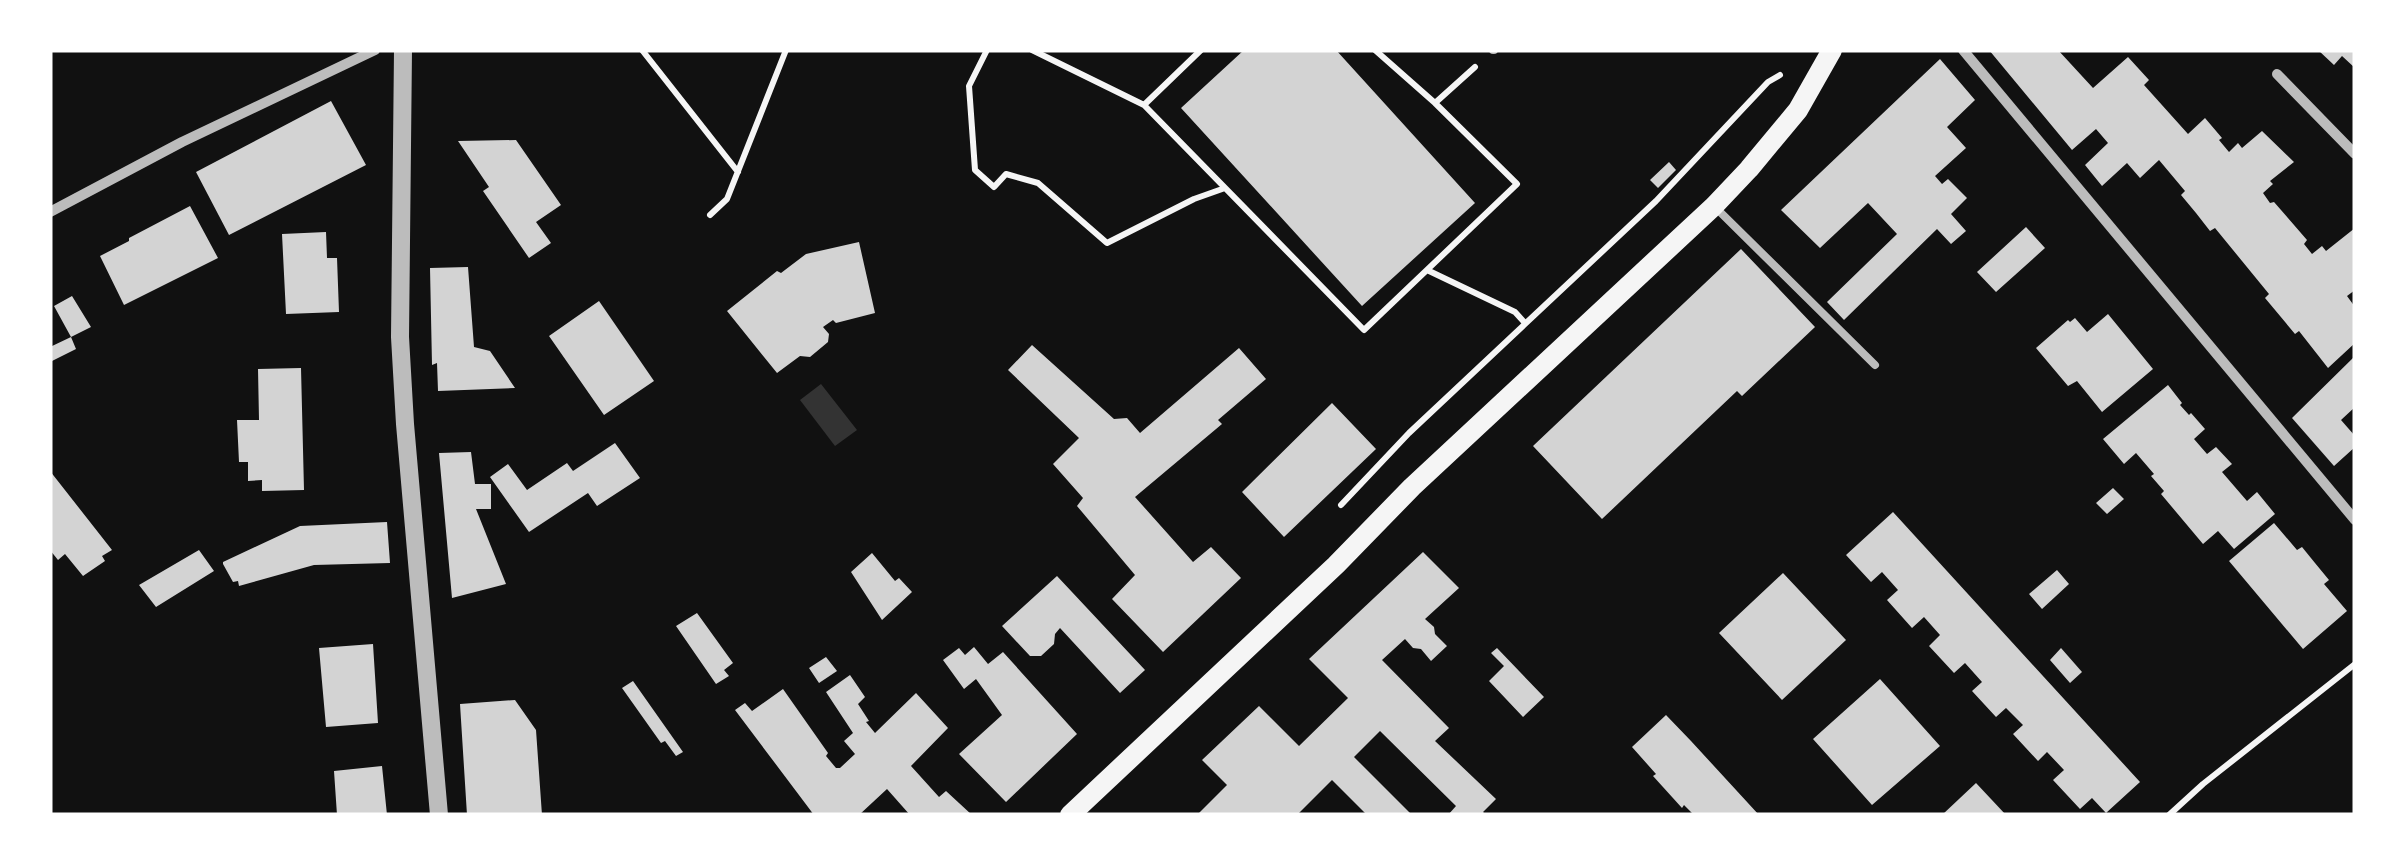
<svg xmlns="http://www.w3.org/2000/svg" width="2405" height="865" font-family="'Roboto Serif',serif">
  <style>
    .water { fill: #333 }
    .building { fill: #d3d3d3 }
    .lines { fill: none; stroke-linecap: round; stroke-linejoin: round }
    .path { stroke: #f5f5f5; stroke-width: 6 }
    .service { stroke: #bcbcbc; stroke-width: 8 }
    .minor { stroke: #bcbcbc; stroke-width: 10 }
    .tertiary { stroke: #bcbcbc; stroke-width: 18 }
    .secondary { stroke: #f5f5f5; stroke-width: 20 }
  </style>
  <rect width="100%" height="100%" fill="#111"/>
  <path class="water" d="M821,384l36,46 -22,16 -35,-46z"/>
  <path class="building" d="M1244,50h92l139,153 -113,103 -181,-198z
    M1989,50h69l35,38 35,-31 21,23 -5,5 44,49 17,-16 17,20 -3,2 10,12 9,-9 4,5 20,-17 32,31 -24,19 3,3 -10,9 7,10 4,-1 33,38 -3,4 8,10 10,-8 4,5 29,-23v53l-2,2 2,7 -8,6 8,11v36l-27,25 -29,-37 -4,3 -30,-36 4,-4 -54,-66 -5,3 -14,-18 -15,-18 4,-4 -26,-31 -19,18 -13,-15 -25,23 -17,-21 23,-22 -12,-14 -24,21z
    M2318,50h37v18l-13,-12 -8,9z
    M1940,59l35,41 -28,27 19,21 -31,28 7,8 6,-5 19,19 -16,16 15,17 -15,13 -14,-15 -93,91 -17,-18 70,-68 -29,-31 -48,45 -39,-38z
    M331,101l35,64 -137,70 -33,-63z
    M516,140l45,65 -25,17 15,21 -22,15 -46,-67 6,-4 -31,-46z
    M1669,162l7,8 -18,18 -8,-8z
    M190,206l28,52 -94,47 -24,-49 29,-15v-3z
    M2026,227l19,21 -49,44 -19,-20z
    M326,232l1,26h10l2,54 -53,2 -4,-80z
    M859,242l16,71 -39,10 -3,-3 -10,7 6,7 -1,8 -18,15 -10,-1 -23,17 -50,-62 50,-40 4,2 25,-19z
    M1741,249l74,78 -73,69 -5,-5 -135,128 -69,-73z
    M468,267l6,80 16,4 25,37 -77,3 -1,-28 -5,2 -2,-97z
    M72,296l19,31 -20,10 -17,-31z
    M599,301l55,80 -50,34 -55,-79z
    M2108,314l45,55 -51,43 -25,-31 -9,5 -32,-38 32,-28 2,2 5,-4 12,14z
    M71,337l5,12 -26,13v-15z
    M1032,345l82,74 13,-1 13,15 99,-85 27,31 -48,41 4,4 -87,73 58,65 18,-15 30,31 -78,74 -51,-53 23,-24 -58,-69 6,-8 -30,-34 26,-26 -71,-68z
    M2355,356l-2,44 2,7 -14,13 14,16v11l-21,19 -42,-48z
    M301,368l3,122 -42,1v-11l-14,1v-19h-9l-2,-42h22l-1,-51z
    M2168,385l14,18 -2,2 9,10 2,-2 14,16 -11,10 13,15 9,-7 16,17 -10,8 25,29 10,-9 18,22 -41,35 -16,-18 -15,13 -42,-50 3,-3 -13,-15 3,-2 -18,-21 -12,11 -21,-25z
    M1332,403l44,46 -92,88 -42,-45z
    M615,443l25,35 -43,28 -9,-13 -59,39 -39,-55 18,-13 19,26 40,-27 6,8z
    M471,452l4,32h16v25h-15l30,75 -54,14 -13,-145z
    M50,471l62,79 -10,6 3,5 -22,15 -18,-22 -7,6 -8,-10z
    M2113,488l11,11 -17,15 -11,-11z
    M1893,512l247,270 -34,31 -14,-15 -12,11 -27,-29 11,-10 -17,-18 -9,9 -25,-27 10,-9 -17,-17 -10,9 -24,-26 10,-9 -17,-19 -11,10 -25,-27 11,-11 -16,-18 -12,11 -25,-28 11,-10 -16,-18 -11,10 -25,-27z
    M387,522l3,41 -76,2 -75,21 -1,-5 -5,1 -10,-18v-2l77,-36z
    M2274,523l23,27 5,-3 13,16 14,17 -5,4 23,27 -44,38 -74,-88z
    M199,550l15,21 -58,36 -17,-22z
    M1423,552l36,36 -34,31 9,8 1,7 12,12 -16,15 -10,-12 -8,-1 -8,-9 -23,21 67,68 -14,13 61,58 -13,13 3,3h-38l8,-9 -76,-75 -26,26 58,58h-45l-35,-35 -35,35h-100l30,-30 -25,-25 57,-54 40,40 49,-48 -39,-39z
    M872,553l23,28 4,-3 13,14 -30,28 -31,-48z
    M2057,570l12,14 -27,25 -13,-15z
    M1783,573l63,67 -64,60 -63,-67z
    M1057,576l88,94 -25,23 -60,-65 -5,6 -1,10 -13,12h-11l-28,-30z
    M697,613l36,50 -9,7 5,6 -13,8 -40,-58z
    M373,644l5,79 -52,4 -7,-79z
    M974,647l14,17 15,-12 74,82 -71,68 -47,-48 43,-39 -26,-36 -12,10 -21,-29 16,-12 6,7z
    M1497,648l47,49 -21,20 -34,-36 15,-15 -13,-13z
    M2061,648l21,24 -12,11 -20,-23z
    M826,657l11,14 -18,12 -10,-15z
    M850,675l15,22 -7,7 11,17 -3,1 9,11 41,-40 32,35 -37,38 28,31 7,-6 26,24h-62l-23,-26 -28,26h-45l-79,-105 10,-7 7,8 31,-22 45,64 -2,3 10,12h4l15,-14 -11,-13 9,-8 -27,-41z
    M1880,679l60,67 -68,59 -59,-66z
    M633,681l50,71 -7,4 -11,-15 -4,2 -39,-55z
    M515,700l21,30 6,85h-75l-7,-111z
    M1666,715l25,26 68,74h-65l-10,-10 -2,3 -29,-32 3,-2 -24,-27z
    M382,766l5,49h-50l-3,-44z
    M1976,783l30,32h-64z"/>
  <g class="lines">
    <path class="path" d="M642,50l96,122
      M987,50l-18,36 6,84 19,17 12,-13 32,9 69,60 87,-44 31,-11
      M1032,50l112,55 220,225 153,-146 -82,-81 -60,-53
      M1435,103l40,-36
      M1144,105l57,-55
      M710,215l17,-16 59,-149
      M1427,270l88,42 10,11
      M1341,505l68,-72 247,-232 112,-119 12,-7
      M2169,815l34,-31 152,-120"/>
    <path class="service" d="M1493,50h1
      M1714,206l161,159"/>
    <path class="minor" d="M1963,50l392,470
      M2277,74l78,80
      M50,212l132,-70 193,-92"/>
    <path class="tertiary" d="M403,50l-3,287 5,87 34,391"/>
    <path class="secondary" d="M1070,815l266,-250 76,-78 302,-281 35,-37 49,-59 34,-60"/>
  </g>
  <rect width="2405" height="865" fill="none" stroke="#ffffff" stroke-width="105"/>
</svg>
